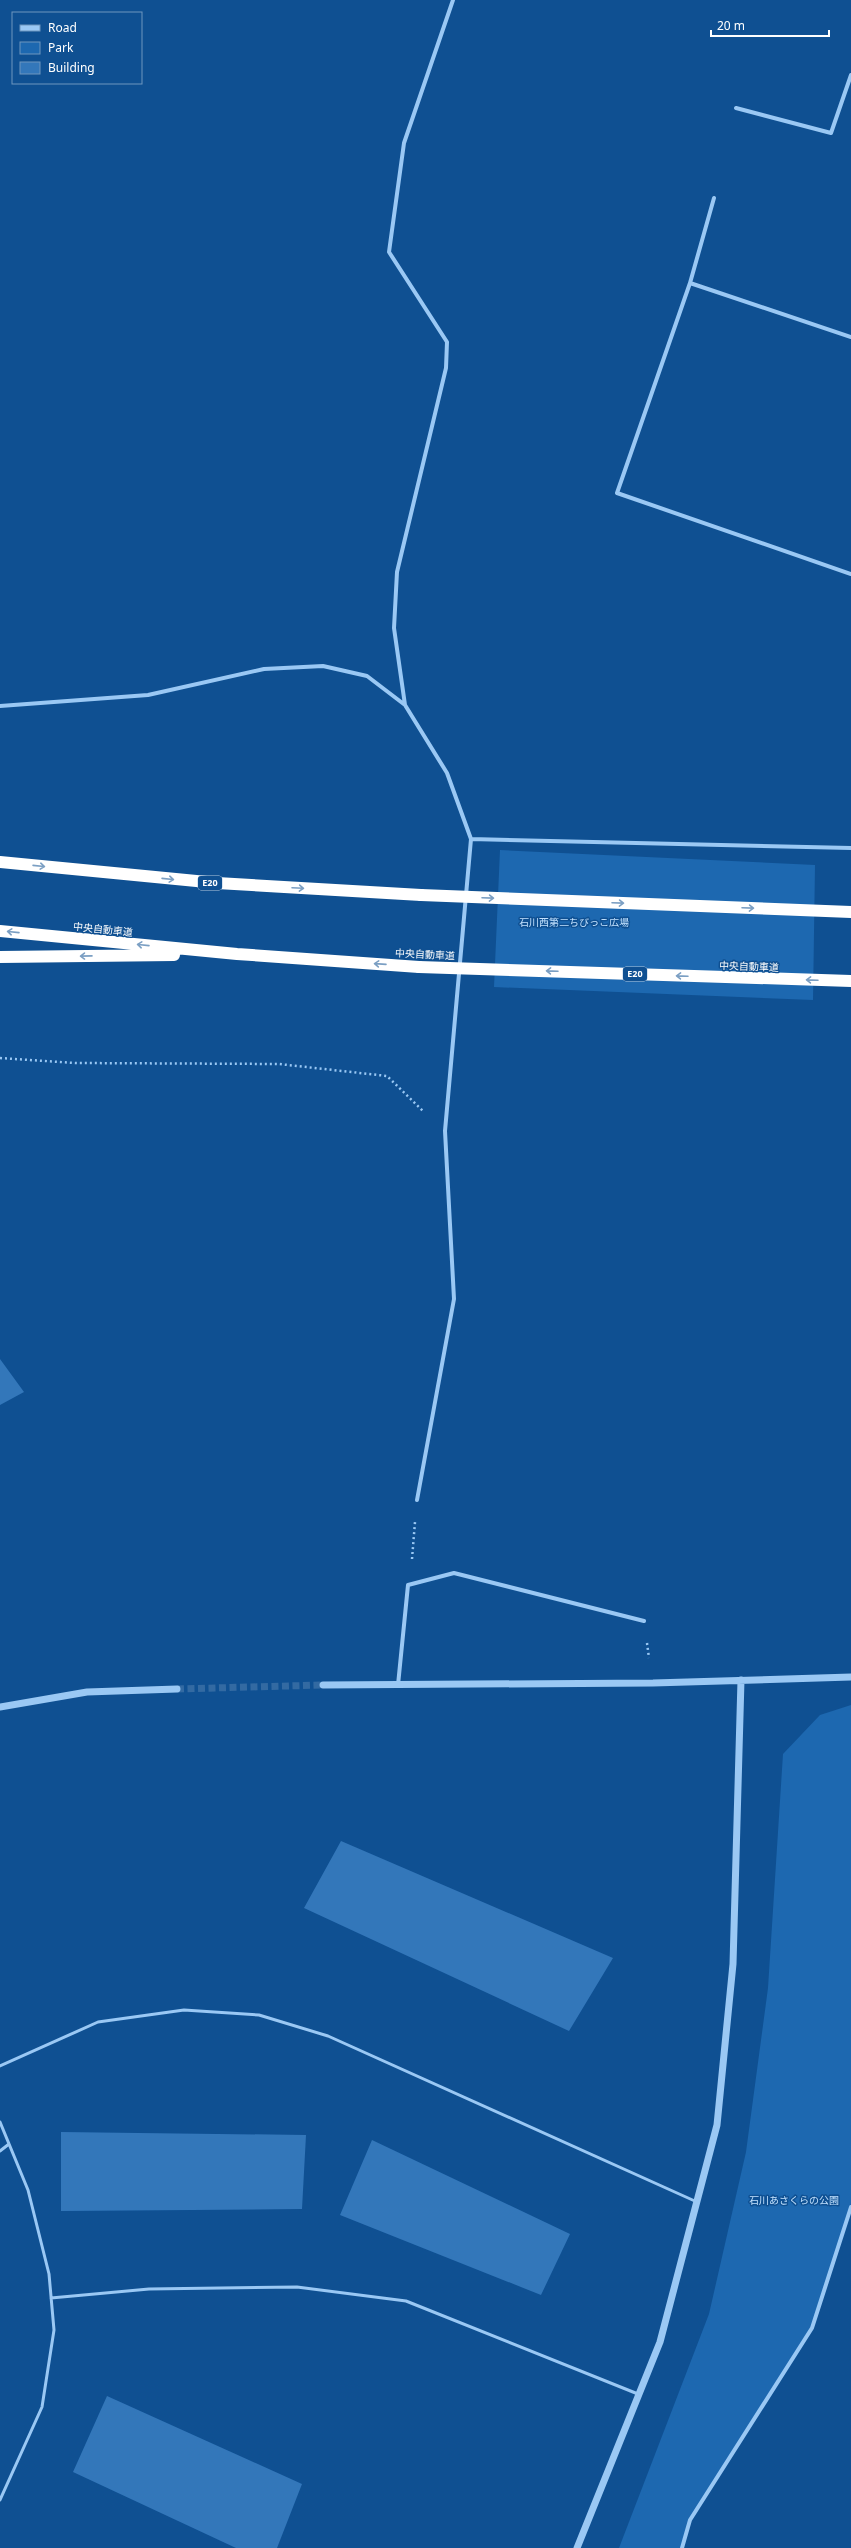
<svg xmlns="http://www.w3.org/2000/svg" width="851" height="2548" font-family="'Noto Sans','Noto Sans JP',sans-serif">
  <style>
    .green { fill: #1d68b0 }
    .building { fill: #3377ba }
    .lines { fill: none; stroke-linecap: round; stroke-linejoin: round }
    .tertiary-tunnel { stroke: #336aa2; stroke-width: 7; stroke-dasharray: 7 3.5; stroke-linecap: butt }
    .path { stroke: #9ac8f4; stroke-width: 2.5; stroke-dasharray: 2 3; stroke-linecap: butt }
    .service { stroke: #9ac8f4; stroke-width: 3 }
    .minor { stroke: #9ac8f4; stroke-width: 4 }
    .tertiary { stroke: #9ac8f4; stroke-width: 7 }
    .motorway { stroke: #fff; stroke-width: 12 }
    .motorway-bridge { stroke: #fff; stroke-width: 12 }
    .oneway { stroke: #7b9fc3 }
    .labels { text-anchor: middle; stroke-width: 3; stroke-linejoin: round; paint-order: stroke }
    .shield { fill: #0f5092; stroke: #b7cade; stroke-width: 1 }
    .shield-label { font-size: 9px; font-weight: bold; fill: #fff }
    .park-label { font-size: 10px; fill: #c2e1fe; stroke: #0f5092 }
    .street-label { font-size: 10px; fill: #fff; stroke: #0f5092 }
  </style>
  <rect width="100%" height="100%" fill="#0f5092"/>
  <path class="green" d="M500,850l315,15 -2,135 -319,-13z
    M851,1705v502l-39,121 -122,192 -8,28h-63l90,-234 37,-162 22,-164 15,-234 37,-39z"/>
  <path class="building" d="M0,1359l24,33 -24,13z
    M341,1841l272,117 -44,73 -265,-123z
    M61,2132l245,3 -4,74 -241,2z
    M372,2140l198,94 -29,61 -201,-80z
    M107,2396l195,88 -25,64h-41l-163,-76z"/>
  <g class="lines">
    <path class="tertiary-tunnel" d="M177,1689l146,-4"/>
    <path class="path" d="M0,1058l75,5 204,1 108,12 36,35
      M412,1559l3,-37
      M647,1643l2,15"/>
    <path class="service" d="M0,2066l98,-44 86,-12 75,5 69,21 369,166
      M0,2122l28,68 21,84 5,56 -12,77 -42,93
      M0,2151l9,-7
      M51,2298l98,-9 148,-2 109,14 232,93"/>
    <path class="minor" d="M736,108l95,25 20,-58
      M714,198l-24,85 -73,210 234,81
      M690,283l161,54
      M405,705l-11,-77 3,-56 49,-204 1,-26 -58,-90 15,-109 49,-143
      M0,706l148,-11 116,-26 59,-3 44,10 38,29 42,68 24,66 -26,292 9,168 -37,201
      M471,839l380,9
      M398,1685l10,-100 46,-12 190,48
      M682,2548l8,-28 122,-192 39,-121"/>
    <path class="tertiary" d="M323,1685l330,-2 198,-6
      M0,1707l87,-15 90,-3
      M577,2548l83,-206 57,-217 16,-161 8,-284"/>
    <path class="motorway" d="M0,862l217,21 204,12
      M0,931l237,23 182,13
      M0,957l174,-2"/>
    <path class="motorway-bridge" d="M421,895l430,17
      M419,967l432,14"/>
  </g>
  <defs><path id="oneway-shaft" d="M-6 0H5M1.5-3L5.5 0L1.5 3" fill="none" stroke-width="1.6" stroke-linecap="round" stroke-linejoin="round"/></defs>
  <g class="oneway">
    <use href="#oneway-shaft" transform="translate(39 866) rotate(6)"/>
    <use href="#oneway-shaft" transform="translate(168 879) rotate(6)"/>
    <use href="#oneway-shaft" transform="translate(298 888) rotate(3)"/>
    <use href="#oneway-shaft" transform="translate(488 898) rotate(2)"/>
    <use href="#oneway-shaft" transform="translate(618 903) rotate(2)"/>
    <use href="#oneway-shaft" transform="translate(748 908) rotate(2)"/>
    <use href="#oneway-shaft" transform="translate(13 932) rotate(-174)"/>
    <use href="#oneway-shaft" transform="translate(143 945) rotate(-174)"/>
    <use href="#oneway-shaft" transform="translate(86 956) rotate(179)"/>
    <use href="#oneway-shaft" transform="translate(380 964) rotate(-176)"/>
    <use href="#oneway-shaft" transform="translate(552 971) rotate(-178)"/>
    <use href="#oneway-shaft" transform="translate(682 976) rotate(-178)"/>
    <use href="#oneway-shaft" transform="translate(812 980) rotate(-178)"/>
  </g>
  <g class="labels">
    <g class="shield">
      <rect x="198" y="876" width="24" height="14" rx="3"/>
      <rect x="623" y="967" width="24" height="14" rx="3"/>
    </g>
    <g class="shield-label">
      <text x="210" y="886">E20</text>
      <text x="635" y="977">E20</text>
    </g>
    <g class="park-label">
      <text x="574" y="926">石川西第二ちびっこ広場</text>
      <text x="794" y="2204">石川あさくらの公園</text>
    </g>
    <g class="street-label">
      <text transform="translate(103 929) rotate(6)" y="4">中央自動車道</text>
      <text transform="translate(425 954) rotate(3)" y="4">中央自動車道</text>
      <text transform="translate(749 966) rotate(2)" y="4">中央自動車道</text>
    </g>
  </g>
  <rect x="12" y="12" width="130" height="72" fill="#0f5092" stroke="#6f96be"/>
  <rect x="20" y="25" width="20" height="6" fill="#9ac8f4" stroke="#6f96be"/>
  <text x="48" y="32" font-size="12" fill="#ffffff">Road</text>
  <rect x="20" y="42" width="20" height="12" fill="#1d68b0" stroke="#6f96be"/>
  <text x="48" y="52" font-size="12" fill="#ffffff">Park</text>
  <rect x="20" y="62" width="20" height="12" fill="#3377ba" stroke="#6f96be"/>
  <text x="48" y="72" font-size="12" fill="#ffffff">Building</text>
  <path d="M711 30v6h118v-6" fill="none" stroke="#ffffff" stroke-width="2"/>
  <text x="717" y="30" font-size="12" fill="#ffffff" stroke="#0f5092" stroke-width="3" paint-order="stroke">20 m</text>
</svg>
